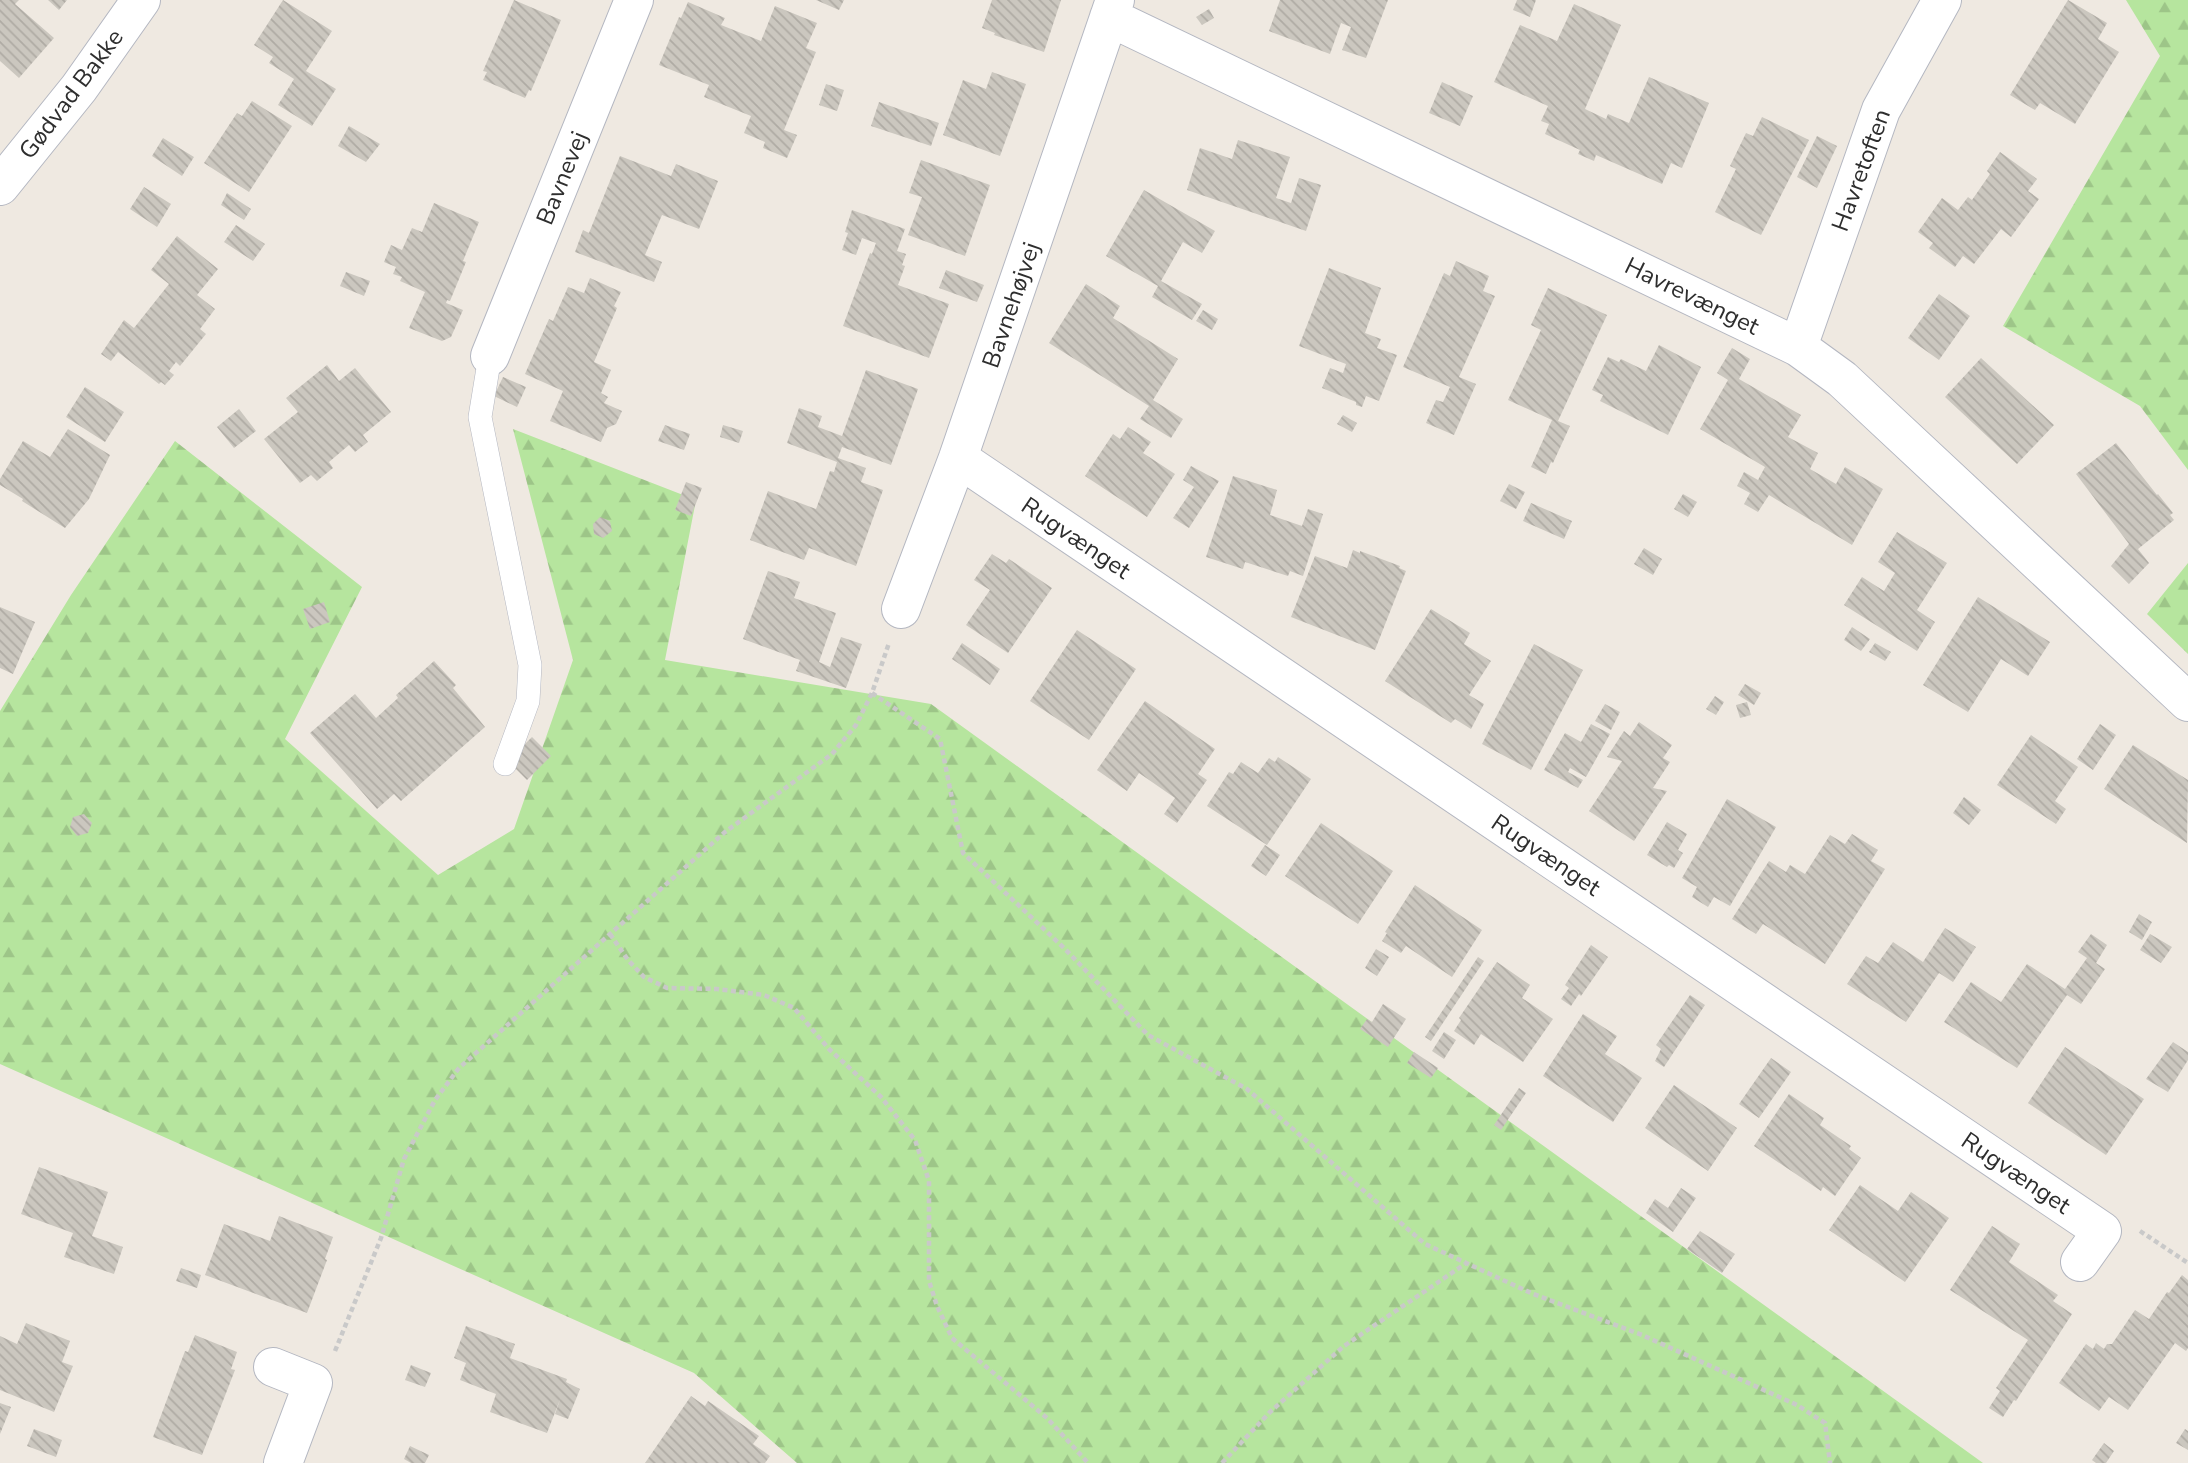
<svg xmlns="http://www.w3.org/2000/svg" width="2188" height="1463" font-family="'Nunito Sans',sans-serif">
  <style>
    .forest { fill: url(#forest-firs) }
    .building { fill: url(#building-back-hatch) }
    .lines { fill: none; stroke-linecap: round; stroke-linejoin: round }
    .lane-casing { stroke: #b4b7c1; stroke-width: 24 }
    .street-casing { stroke: #b4b7c1; stroke-width: 40 }
    .path { stroke: #c9c9c9; stroke-width: 4.5; stroke-dasharray: 5 3.5; stroke-linecap: butt }
    .lane { stroke: #fff; stroke-width: 23 }
    .street { stroke: #fff; stroke-width: 38 }
    .labels { text-anchor: middle; stroke-width: 5; stroke-linejoin: round; paint-order: stroke }
    .street-label { font-size: 24px; fill: #2e2e2e; stroke: #fff }
  </style>
  <defs>
    <pattern id="forest-firs" width="22" height="20" patternUnits="userSpaceOnUse" patternTransform="scale(1.75)"><rect width="22" height="20" fill="#b6e59e"/><path d="M5 1l3.5 6h-7zM16 11l3.5 6h-7z" fill="#9dc588"/></pattern>
    <pattern id="building-back-hatch" width="6" height="6" patternUnits="userSpaceOnUse" patternTransform="scale(1.75)"><rect width="6" height="6" fill="#cbc7bf"/><path d="M-1 5l2 2M0 0l6 6M5-1l2 2" fill="none" stroke="#afaba4"/></pattern>
  </defs>
  <rect width="100%" height="100%" fill="#efe9e1"/>
  <path class="forest" d="M2126,0h62v470l-48,-64 -137,-80 157,-270z
    M513,429l183,71 -31,160 266,44 1052,759h-1186l-103,-90 -694,-309v-353l71,-116 104,-154 187,146 -77,152 153,136 76,-46 59,-169z
    M2188,563v91l-41,-40z"/>
  <path class="building" d="M0,0h19l-4,4 39,34 -35,40 -19,-17z
    M48,0h19l-8,10z
    M283,0l49,31 -26,40 30,18 -24,37 -34,-21 16,-26 -25,-16 4,-6 -19,-12z
    M514,0l47,20 -30,71 -2,-1 -4,8 -42,-18 4,-8 -4,-1z
    M816,0h28l-5,10z
    M992,0h69l-17,52 -50,-17 1,-2 -13,-5z
    M1280,0h108l-22,58 -24,-8 9,-23 -10,-4 -11,31 -61,-23z
    M1517,0h19l-6,17 -17,-7z
    M2068,0l39,23 -9,16 21,13 -44,72 -35,-21 -5,7 -25,-15z
    M688,2l37,16 -4,7 40,16 14,-35 42,17 -11,25 10,4 -32,78 13,5 -10,23 -24,-10 2,-6 -21,-9 7,-17 -47,-19 5,-12 -50,-20 20,-48 2,1z
    M1574,4l47,21 -36,84 21,10 2,-5 21,9 20,-46 60,26 -27,65 -11,-5 -9,21 -66,-29 -2,6 -16,-7 2,-4 -35,-16 4,-10 -8,-3 7,-15 -54,-24 26,-57 37,16z
    M1209,9l5,9 -12,7 -6,-8z
    M992,72l34,12 -26,72 -57,-21 20,-55 23,9z
    M1442,82l31,14 -13,30 -31,-13z
    M826,84l18,6 -7,21 -18,-6z
    M252,101l40,25 -43,66 -45,-29 33,-50 5,3z
    M879,102l60,21 -8,23 -60,-20z
    M1762,117l47,23 -48,95 -46,-23 21,-43 -6,-3 16,-33 7,3z
    M349,126l31,18 -14,18 -28,-16z
    M1817,136l20,10 -20,42 -20,-11z
    M163,138l31,19 -12,19 -30,-20z
    M1238,140l52,17 -14,41 15,5 8,-25 22,7 -15,46 -119,-41 13,-42 32,11z
    M2000,152l37,27 -9,12 11,8 -28,38 -10,-8 -27,35 -11,-8 -8,11 -26,-19 4,-5 -15,-11 24,-34 16,12 10,-13 4,3 18,-26 -3,-3z
    M620,156l51,20 5,-12 42,17 -19,48 -37,-14 -17,40 17,7 -8,20 -79,-30 8,-22 6,3z
    M921,160l69,25 -25,71 -57,-21 14,-38 -13,-4z
    M144,187l27,17 -14,23 -27,-18z
    M1144,190l71,41 -13,22 -19,-11 -22,39 41,23 -10,16 -40,-23 6,-11 -52,-30z
    M227,193l24,16 -7,11 -23,-15z
    M434,203l45,19 -16,39 3,1 -16,39 -3,-1 -1,3 17,7 -12,27 -9,4 -33,-13 16,-36 -25,-11 2,-4 -9,-3 3,-7 -12,-5 7,-17 11,5 10,-22 10,4z
    M852,210l53,19 -8,22 9,3 -4,11 3,1 -7,19 51,19 -20,54 -86,-32 27,-73 2,1 4,-11 -14,-5 -6,17 -14,-5 6,-17 -3,-1z
    M236,225l29,19 -12,17 -29,-19z
    M177,236l41,33 -21,26 18,14 -15,20 6,5 -26,32 -4,-4 -7,9 5,4 -9,10 -4,-3 -2,2 -41,-32 -7,9 -10,-7 23,-34 10,8 35,-44 -18,-14z
    M1456,261l33,15 -6,15 12,5 -36,81 17,7 -22,51 -28,-12 10,-23 7,2 7,-15 -47,-20 41,-94 6,3z
    M1329,268l52,20 -16,45 16,6 -4,9 20,7 -18,46 -13,-5 -4,11 -6,-2v-3l-34,-14 8,-20 13,5 3,-9 -47,-18z
    M946,270l38,15 -7,17 -38,-14z
    M346,272l24,9 -6,15 -24,-10z
    M590,278l31,14 -7,14 3,2 -23,54 17,8 -10,23 7,4 -4,6 18,8 -6,13 -9,4 -6,14 -51,-21 13,-30 -38,-17 24,-55 4,2 15,-34 16,6z
    M1086,284l34,22 -7,12 65,41 -25,41 30,19 -12,19 -31,-19 9,-13 -100,-63z
    M1548,288l59,27 -49,106 12,5 -17,37 -2,-1 -5,12 -15,-7 21,-47 -44,-20 33,-70 -10,-5z
    M1939,294l31,22 -31,44 -31,-22z
    M1203,310l15,9 -6,11 -16,-9z
    M1659,345l42,22 -33,68 -68,-34 3,-6 -11,-5 16,-33 11,5 2,-3 25,12z
    M1732,348l18,11 -11,20 62,36 -13,22 30,16 -8,16 26,15 9,-17 38,22 -31,56 -83,-50 -11,17 -14,-8 6,-11 -13,-7 7,-14 14,8 7,-13 -65,-38 28,-49 -11,-7z
    M1981,358l73,67 -37,39 -72,-67z
    M327,365l12,16 16,-13 36,44 -28,23 5,7 -13,10 -6,-7 -20,17 4,6 -16,13 -6,-6 -11,8 -36,-44 34,-27 -12,-14z
    M866,370l52,19 -27,76 -49,-18 -4,11 28,10 -5,14 22,8 -27,76 -47,-18 -5,12 -54,-20 18,-49 48,18 14,-38 4,1 3,-10 -50,-19 12,-35 23,8 -4,11 24,9z
    M503,377l23,10 -9,20 -23,-11z
    M85,387l39,25 -19,30 -39,-25z
    M239,409l17,22 -22,17 -17,-21z
    M1343,415l14,8 -5,9 -15,-8z
    M665,425l25,9 -6,16 -26,-9z
    M723,425l20,6 -4,12 -19,-6z
    M1128,427l23,15 -8,11 32,21 -28,43 -62,-41 28,-42 7,5z
    M68,429l42,26 -21,44 -24,29 -43,-27 1,-2 -23,-14v-6l23,-38 27,16z
    M2116,443l41,52 1,-1 15,19 -3,2 4,5 -36,29 11,14 -20,21 -18,-18 18,-22 -53,-70z
    M1191,466l28,15 -30,47 -16,-10 21,-31 -11,-7z
    M1233,476l44,14 -7,25 32,11 6,-17 15,5 -20,62 -13,-5 -2,5 -43,-14 -2,7 -37,-12z
    M686,482l16,6 -11,28 -16,-6z
    M1509,484l16,8 -9,17 -16,-8z
    M1683,494l14,8 -9,15 -14,-8z
    M1531,503l41,18 -8,18 -41,-18z
    M600,517l10,4 2,10 -9,7 -9,-4 -1,-10z
    M1897,532l50,31 -30,47 18,12 -18,29 -73,-46 18,-28 22,14 11,-18 -17,-11z
    M1644,548l18,11 -9,16 -19,-11z
    M1353,550l7,3v-2l40,15 -1,2 7,3 -31,79 -84,-33 24,-61 32,12z
    M992,554l14,9 3,-4 43,29 -44,65 -42,-28 24,-35 -16,-10z
    M768,571l32,11 -6,16 42,15 -17,49 11,5 11,-30 21,7 -16,44 -50,-17 4,-11 -57,-21z
    M1978,597l72,45 -22,34 -27,-17 -33,53 -45,-27z
    M324,602l6,20 -20,7 -7,-20z
    M0,607l35,15 -22,52 -13,-6z
    M1431,609l39,24 -6,11 27,17 -22,34 15,9 -13,25 -16,-10 -4,4 -66,-42z
    M1852,627l18,12 -9,12 -17,-11z
    M1077,630l59,39 -47,71 -59,-39z
    M962,643l38,26 -10,16 -38,-26z
    M1875,643l16,9 -6,9 -16,-9z
    M1534,644l49,26 -52,100 -49,-26z
    M434,661l22,24 -3,3 32,39 -84,74 -7,-7 -17,15 -67,-76 45,-39 21,24 22,-20 -2,-3z
    M1745,684l16,9 -7,12 -16,-10z
    M1715,696l9,6 -8,13 -10,-6z
    M1145,701l70,48 -17,25 9,6 -30,43 -13,-9 11,-16 -36,-25 -12,18 -30,-21z
    M1747,702l4,13 -11,3 -4,-13z
    M1605,704l15,8 -9,18 -16,-9z
    M1639,722l33,23 -9,13 7,4 -17,26 14,3 -33,50 -45,-30 33,-50 -15,-4 17,-26 6,5z
    M1591,724l19,10 -24,43 -16,-9 -2,4 15,8 -5,8 -34,-18 21,-37 16,9z
    M2100,724l16,11 -23,35 -16,-11z
    M2031,735l47,32 -23,34 11,8 -10,15 -59,-39z
    M532,737l19,19 -24,24 -19,-19z
    M2133,745l55,35 -1,63 -83,-54z
    M1278,757l33,22 -44,66 -60,-39 22,-34 4,2 8,-12 17,11 11,-15 6,4z
    M1964,797l17,13 -12,15 -16,-12z
    M1727,799l49,28 -46,79 -16,-9 -6,10 -16,-10 5,-10 -15,-9z
    M84,814l8,9 -4,10 -11,3 -7,-9 3,-10z
    M1667,822l20,12 -9,16 5,3 -9,15 -5,-3 -2,2 -20,-12z
    M1321,823l72,48 -35,53 -73,-48z
    M1852,834l26,16 -7,11 14,8 -60,95 -62,-40 -7,10 -24,-15 37,-58 17,11 4,-7 15,9 25,-39 15,9z
    M1265,845l15,10 -14,21 -15,-10z
    M1415,885l67,45 -30,47 -46,-31 -5,7 -19,-12 5,-8 -2,-1z
    M2139,914l13,8 -10,18 -13,-8z
    M1945,928l31,19 -23,35 -14,-9 -33,49 -59,-38 19,-28 12,7 15,-21 30,20z
    M2091,934l16,11 -11,18 9,6 -24,35 -14,-9 -50,73 -73,-46 27,-40 30,20 26,-38 38,25 22,-31 -9,-6z
    M2150,934l22,13 -11,16 -21,-13z
    M1591,945l17,12 -27,39 -2,-2 -8,12 -10,-7 8,-11 -4,-3z
    M1376,949l13,8 -12,19 -12,-8z
    M1478,957l6,4 -53,80 -6,-4z
    M1497,962l33,23 -8,13 31,21 -30,43 -42,-28 -7,11 -20,-14 7,-11 -2,-2z
    M1690,995l15,10 -41,62 -9,-6 6,-12 -5,-4z
    M1383,1004l23,15 -18,28 -28,-18 7,-10 5,3z
    M1583,1014l34,22 -12,18 37,24 -29,44 -70,-46z
    M1444,1032l12,8 -12,19 -12,-8z
    M2173,1042l15,10v8l-20,32 -22,-13z
    M2065,1047l79,52 -38,56 -78,-52z
    M1414,1052l24,16 -7,10 -24,-15z
    M1771,1058l20,14 -32,46 -20,-14z
    M1674,1085l63,43 -29,43 -63,-43z
    M1519,1088l7,5 -25,37 -7,-5z
    M1789,1094l35,24 -4,7 31,21 -2,3 12,9 -26,38 -12,-9 -2,4 -67,-45z
    M39,1167l69,25 -16,44 31,11 -9,27 -50,-17 9,-24 -52,-19z
    M1860,1185l38,26 13,-19 38,26 -44,64 -76,-52z
    M1681,1188l15,10 -23,34 -27,-19 9,-14 13,9z
    M279,1216l54,21 -8,22 2,1 -20,53 -102,-38 19,-51 46,17z
    M1992,1226l28,18 -11,18 49,33 -5,6 19,13 -56,87 -2,-1 -11,17 -14,-9 11,-17 -4,-3 32,-48 -78,-50z
    M1700,1231l35,23 -13,19 -35,-24z
    M181,1268l20,7 -4,13 -21,-7z
    M2182,1275l6,5v68l-2,3 -11,-8 -47,67 -19,-13 -10,14 -40,-28 27,-39 7,5 3,-6 8,6 3,-5h5l23,-34 14,9 18,-27 2,1z
    M26,1323l44,18 -8,21 11,4 -19,46 -54,-22v-54l17,8z
    M466,1326l49,18 -5,14 57,21 -1,3 14,7 -12,30 -13,-5 6,-17 -14,36 -57,-21 6,-18 -36,-14 6,-17 -12,-5z
    M195,1335l42,17 -6,17 4,1 -33,85 -49,-18 32,-86 3,1z
    M411,1365l20,8 -6,14 -20,-7z
    M691,1396l14,10 3,-5 51,35 -6,8 17,12 -5,7h-120z
    M0,1403l11,4 -11,27z
    M34,1429l28,11 -6,17 -29,-11z
    M2185,1429l3,2v19l-12,-7z
    M2104,1443l10,8 -8,12h-10l-4,-3z
    M410,1446l19,9 -4,8h-14l-7,-4z"/>
  <g class="lines">
    <g class="lane-casing">
      <path id="lane" d="M490,356l-10,61 50,248 -2,36 -23,63"/>
    </g>
    <g class="street-casing">
      <path id="street" d="M1109,17l689,330 44,32 346,323
        M0,186l79,-98 62,-88
        M1798,347l83,-237 61,-110
        M490,356l144,-356
        M958,458l1144,773 -22,31
        M901,609l57,-151 157,-458
        M273,1367l40,16 -30,80"/>
    </g>
    <path class="path" d="M872,693l68,46 23,114 101,95 84,87 99,54 178,155 106,49 111,42 155,70 28,18 5,40
      M610,934l18,26 16,17 23,11 50,1 47,6 30,13 35,41 52,48 34,43 14,41v100l8,25 15,32 95,80 41,45
      M2140,1231l48,32
      M335,1351l46,-113 23,-79 31,-59 24,-32 266,-236 107,-78 24,-29 16,-32 17,-50
      M1222,1463l48,-51 74,-66 121,-82"/>
    <use href="#lane" class="lane"/>
    <use href="#street" class="street"/>
  </g>
  <g class="labels">
    <g class="street-label">
      <text transform="translate(71 94) rotate(-53)" y="8">Gødvad Bakke</text>
      <text transform="translate(1861 170) rotate(-70)" y="8">Havretoften</text>
      <text transform="translate(562 178) rotate(-68)" y="8">Bavnevej</text>
      <text transform="translate(1692 296) rotate(26)" y="8">Havrevænget</text>
      <text transform="translate(1011 305) rotate(-71)" y="8">Bavnehøjvej</text>
      <text transform="translate(1076 538) rotate(34)" y="8">Rugvænget</text>
      <text transform="translate(1546 855) rotate(34)" y="8">Rugvænget</text>
      <text transform="translate(2016 1173) rotate(34)" y="8">Rugvænget</text>
    </g>
  </g>
</svg>
